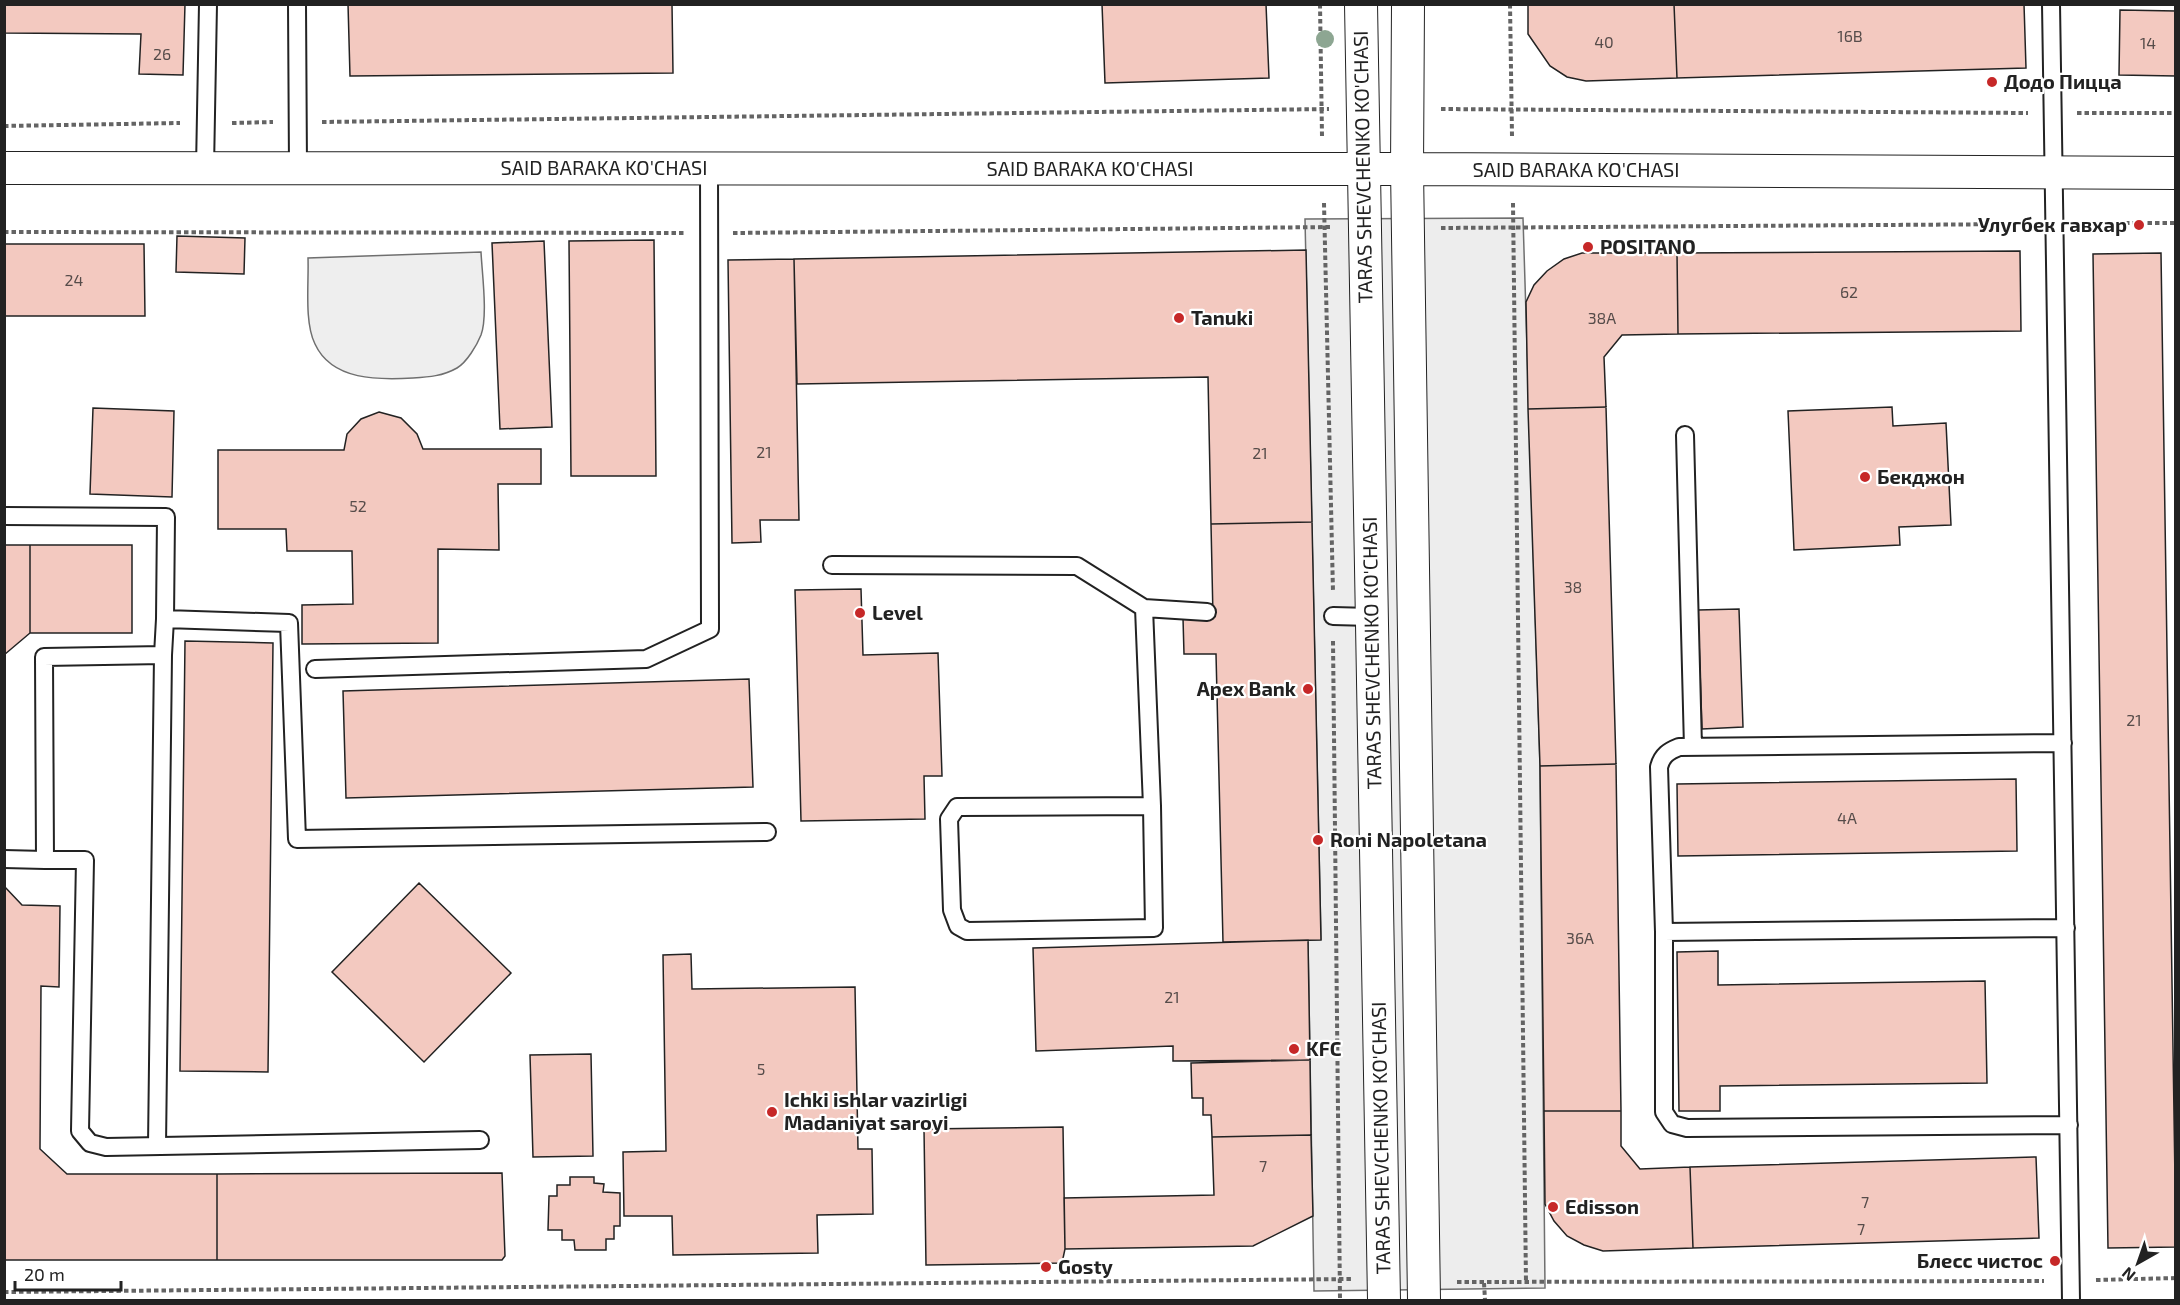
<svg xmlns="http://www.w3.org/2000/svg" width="2180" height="1305" font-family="'Exo 2',sans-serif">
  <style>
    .green { fill: #eee; stroke: #6f6f6f; stroke-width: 1.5 }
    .parking { fill: #ededed; stroke: #6f6f6f; stroke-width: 1.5 }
    .building { fill: #f3c9c0; stroke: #222; stroke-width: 1.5 }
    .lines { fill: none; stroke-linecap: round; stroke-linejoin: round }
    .lane-casing { stroke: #222; stroke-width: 20 }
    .street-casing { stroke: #222; stroke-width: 34 }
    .path { stroke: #646464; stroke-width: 4; stroke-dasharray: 4.5 3; stroke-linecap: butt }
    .lane { stroke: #fff; stroke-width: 16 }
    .street { stroke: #fff; stroke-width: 32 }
    .tree { fill: #8da692 }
    .poi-dot { fill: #c62828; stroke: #fff; stroke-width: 2 }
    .labels { text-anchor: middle; stroke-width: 4.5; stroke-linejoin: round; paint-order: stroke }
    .number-label { font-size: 16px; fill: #564c4a }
    .poi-label { font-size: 20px; font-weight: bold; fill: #222; stroke: #fff; text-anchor: start }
    .street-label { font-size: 20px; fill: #222; stroke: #fff }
  </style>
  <rect width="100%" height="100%" fill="#fff"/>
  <path class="green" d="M481,252c1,21 7,64 0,83 -4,10 -14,27 -24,33 -14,8 -28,9 -44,10 -34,2 -81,3 -98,-34 -11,-22 -6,-62 -7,-86z"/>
  <path class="parking" d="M1523,218l17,548 5,522 -231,3 -6,-351 13,-1 -16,-720z"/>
  <path class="building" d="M4,4h181l-2,71 -44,-1 2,-40 -137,-1z
    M348,4h324l1,69 -323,3z
    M1102,4h164l3,74 -164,5z
    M1528,4h146l3,74 -91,3 -19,-4 -17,-11 -22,-32z
    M1674,4h350l2,64 -349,10z
    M2120,10l56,1v65l-57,-1z
    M177,236l68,2 -1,36 -68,-2z
    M654,240l2,236h-85l-2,-235z
    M544,241l8,186 -52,2 -8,-186z
    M4,244h140l1,72h-141z
    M1306,250l6,272 -101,2 -3,-147 -411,7 -3,-125z
    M2020,251l1,80 -343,3 -1,-81z
    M1582,253h95l1,81 -56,1 -18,22 2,50 -78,2 -2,-107 8,-17 13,-14 17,-12z
    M2161,253l15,994 -68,1 -15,-994z
    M794,259l5,261h-39l1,22 -29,1 -4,-283z
    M1606,407l10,357 -76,2 -12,-357z
    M1892,407l1,19 53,-3 5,102 -52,2 1,18 -106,5 -6,-139z
    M93,408l81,3 -2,86 -82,-3z
    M379,412l22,6 16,16 6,15h118v35h-43l1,66 -61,-1v94l-136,1v-39l51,-1 -1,-53h-65l-1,-22h-68v-79h126l3,-16 14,-15z
    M1312,522l9,418 -98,2 -7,-288h-32l-1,-36 30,-1 -2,-93z
    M4,545h26v88l-26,22z
    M30,545h102v88h-102z
    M861,589l2,66 75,-2 4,123h-18l1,43 -124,2 -6,-231z
    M1739,609l4,118 -41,2 -4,-119z
    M185,641l88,2 -5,429 -88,-1z
    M749,679l4,108 -407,11 -3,-107z
    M1616,764l5,347h-77l-4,-345z
    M2016,779l1,72 -339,5 -1,-72z
    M419,883l92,90 -87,89 -92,-90z
    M4,886l18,19 38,1 -1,81 -18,-1 -1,163 27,25h150v86h-213z
    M1308,940l2,120 -137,1v-15l-137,5 -3,-103z
    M1718,951v34l267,-4 2,102 -267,3v25h-41l-2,-159z
    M691,954l1,35 163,-2 3,162h14l1,65 -56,1 1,38 -145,2 -1,-39h-48l-1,-64 43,-1 -3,-196z
    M591,1054l2,102 -60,1 -3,-102z
    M1310,1060l1,75 -99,2 -1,-22h-8v-17h-11l-1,-35z
    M1544,1111h77v35l19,23 50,-2 3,81 -90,3 -19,-6 -17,-9 -13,-15 -9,-17z
    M1063,1127l2,122 -3,14 -136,2 -2,-136z
    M1311,1135l2,81 -60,30 -188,3 -1,-51 150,-3 -2,-58z
    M2036,1157l3,81 -346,10 -3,-81z
    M502,1173l3,83 -3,4h-285v-86z
    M570,1177h24v6l10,1 -1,8 17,1v33h-6v13h-8v11h-31l-1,-10h-12v-10h-14l1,-34h8v-11h13z"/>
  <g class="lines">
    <g class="lane-casing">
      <path id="lane" d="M297,4l1,164
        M2051,4l20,1296
        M205,168l3,-164
        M1685,435l8,312
        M4,516l162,1 -1,102 124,4 8,216 470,-7
        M832,565l245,1 67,42 63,4
        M1144,608l8,198 2,122 -187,3 -9,-5 -6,-16 -3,-91 8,-12 195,-1
        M1333,616l38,1
        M165,619l-2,36 -119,2 1,203h40l-5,271 10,12 16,4 374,-7
        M315,669l331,-10 64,-30 -1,-461
        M2063,743l-384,4c-10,4 -17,8 -20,20l5,165v180l8,12 15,4 382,-3
        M4,859l41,1
        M1664,932l402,-4
        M157,1146l6,-491"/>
    </g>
    <g class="street-casing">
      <path id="street" d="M1361,4l23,1296
        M1408,4l-1,165 17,1131
        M4,168l1403,1 769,4"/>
    </g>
    <path class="path" d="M1320,4l2,132
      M1510,4l2,132
      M1441,109l587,4
      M2077,113h99
      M322,122l1007,-13
      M232,123l41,-1
      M4,126l176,-3
      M1324,203l9,389
      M1513,203l13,1080
      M2080,223h96
      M1441,228l587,-4
      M4,232l680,1
      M733,233l599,-6
      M1333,641l7,659
      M2096,1280l80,-2
      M1457,1282l587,-1
      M1484,1283l1,17
      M4,1292l1347,-13"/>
    <use href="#lane" class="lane"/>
    <use href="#street" class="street"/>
  </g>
  <circle class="tree" cx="1325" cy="39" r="9"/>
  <g class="poi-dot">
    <circle cx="1992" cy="82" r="6"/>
    <circle cx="2139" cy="225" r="6"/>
    <circle cx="1588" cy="247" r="6"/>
    <circle cx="1179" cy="318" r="6"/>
    <circle cx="1865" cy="477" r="6"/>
    <circle cx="860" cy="613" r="6"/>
    <circle cx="1308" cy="689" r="6"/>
    <circle cx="1318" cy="840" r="6"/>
    <circle cx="1294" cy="1049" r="6"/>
    <circle cx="772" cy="1112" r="6"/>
    <circle cx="1553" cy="1207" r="6"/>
    <circle cx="2055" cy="1261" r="6"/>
    <circle cx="1046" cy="1267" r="6"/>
  </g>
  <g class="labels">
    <g class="number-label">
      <text x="1850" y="42">16B</text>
      <text x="1604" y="48">40</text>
      <text x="2148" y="49">14</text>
      <text x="162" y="60">26</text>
      <text x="74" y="286">24</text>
      <text x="1849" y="298">62</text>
      <text x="1602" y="324">38A</text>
      <text x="764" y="458">21</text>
      <text x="1260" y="459">21</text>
      <text x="358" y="512">52</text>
      <text x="1573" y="593">38</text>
      <text x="2134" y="726">21</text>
      <text x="1847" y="824">4А</text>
      <text x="1580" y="944">36A</text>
      <text x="1172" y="1003">21</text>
      <text x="761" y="1075">5</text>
      <text x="1263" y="1172">7</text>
      <text x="1865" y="1208">7</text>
      <text x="1861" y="1235">7</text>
    </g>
    <g class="poi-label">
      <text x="2004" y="89">Додо Пицца</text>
      <text x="2127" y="232" text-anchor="end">Улугбек гавхар</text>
      <text x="1600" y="254">POSITANO</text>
      <text x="1191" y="325">Tanuki</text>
      <text x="1877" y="484">Бекджон</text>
      <text x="872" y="620">Level</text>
      <text x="1296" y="696" text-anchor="end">Apex Bank</text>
      <text x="1330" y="847">Roni Napoletana</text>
      <text x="1306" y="1056">KFC</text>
      <text x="784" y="1107">Ichki ishlar vazirligi<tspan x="784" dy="23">Madaniyat saroyi</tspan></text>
      <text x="1565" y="1214">Edisson</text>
      <text x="2043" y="1268" text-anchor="end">Блесс чистос</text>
      <text x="1058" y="1274">Gosty</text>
    </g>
    <g class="street-label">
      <text transform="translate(1363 167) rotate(-91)" y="7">TARAS SHEVCHENKO KO'CHASI</text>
      <text x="604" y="175">SAID BARAKA KO'CHASI</text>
      <text x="1090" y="176">SAID BARAKA KO'CHASI</text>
      <text x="1576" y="177">SAID BARAKA KO'CHASI</text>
      <text transform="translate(1372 653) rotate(-91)" y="7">TARAS SHEVCHENKO KO'CHASI</text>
      <text transform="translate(1381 1138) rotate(-91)" y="7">TARAS SHEVCHENKO KO'CHASI</text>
    </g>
  </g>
  <rect width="2180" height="1305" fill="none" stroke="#222222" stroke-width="12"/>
  <g transform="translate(2138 1263) rotate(220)" stroke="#ffffff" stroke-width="4.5" paint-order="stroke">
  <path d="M0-4.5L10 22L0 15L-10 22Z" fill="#222222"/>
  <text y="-9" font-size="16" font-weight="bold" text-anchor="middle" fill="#222222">N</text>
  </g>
  <path d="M15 1281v9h106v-9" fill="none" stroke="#222222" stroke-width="3"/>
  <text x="24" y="1281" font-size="18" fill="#222222" stroke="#ffffff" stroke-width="4.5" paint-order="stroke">20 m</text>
</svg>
